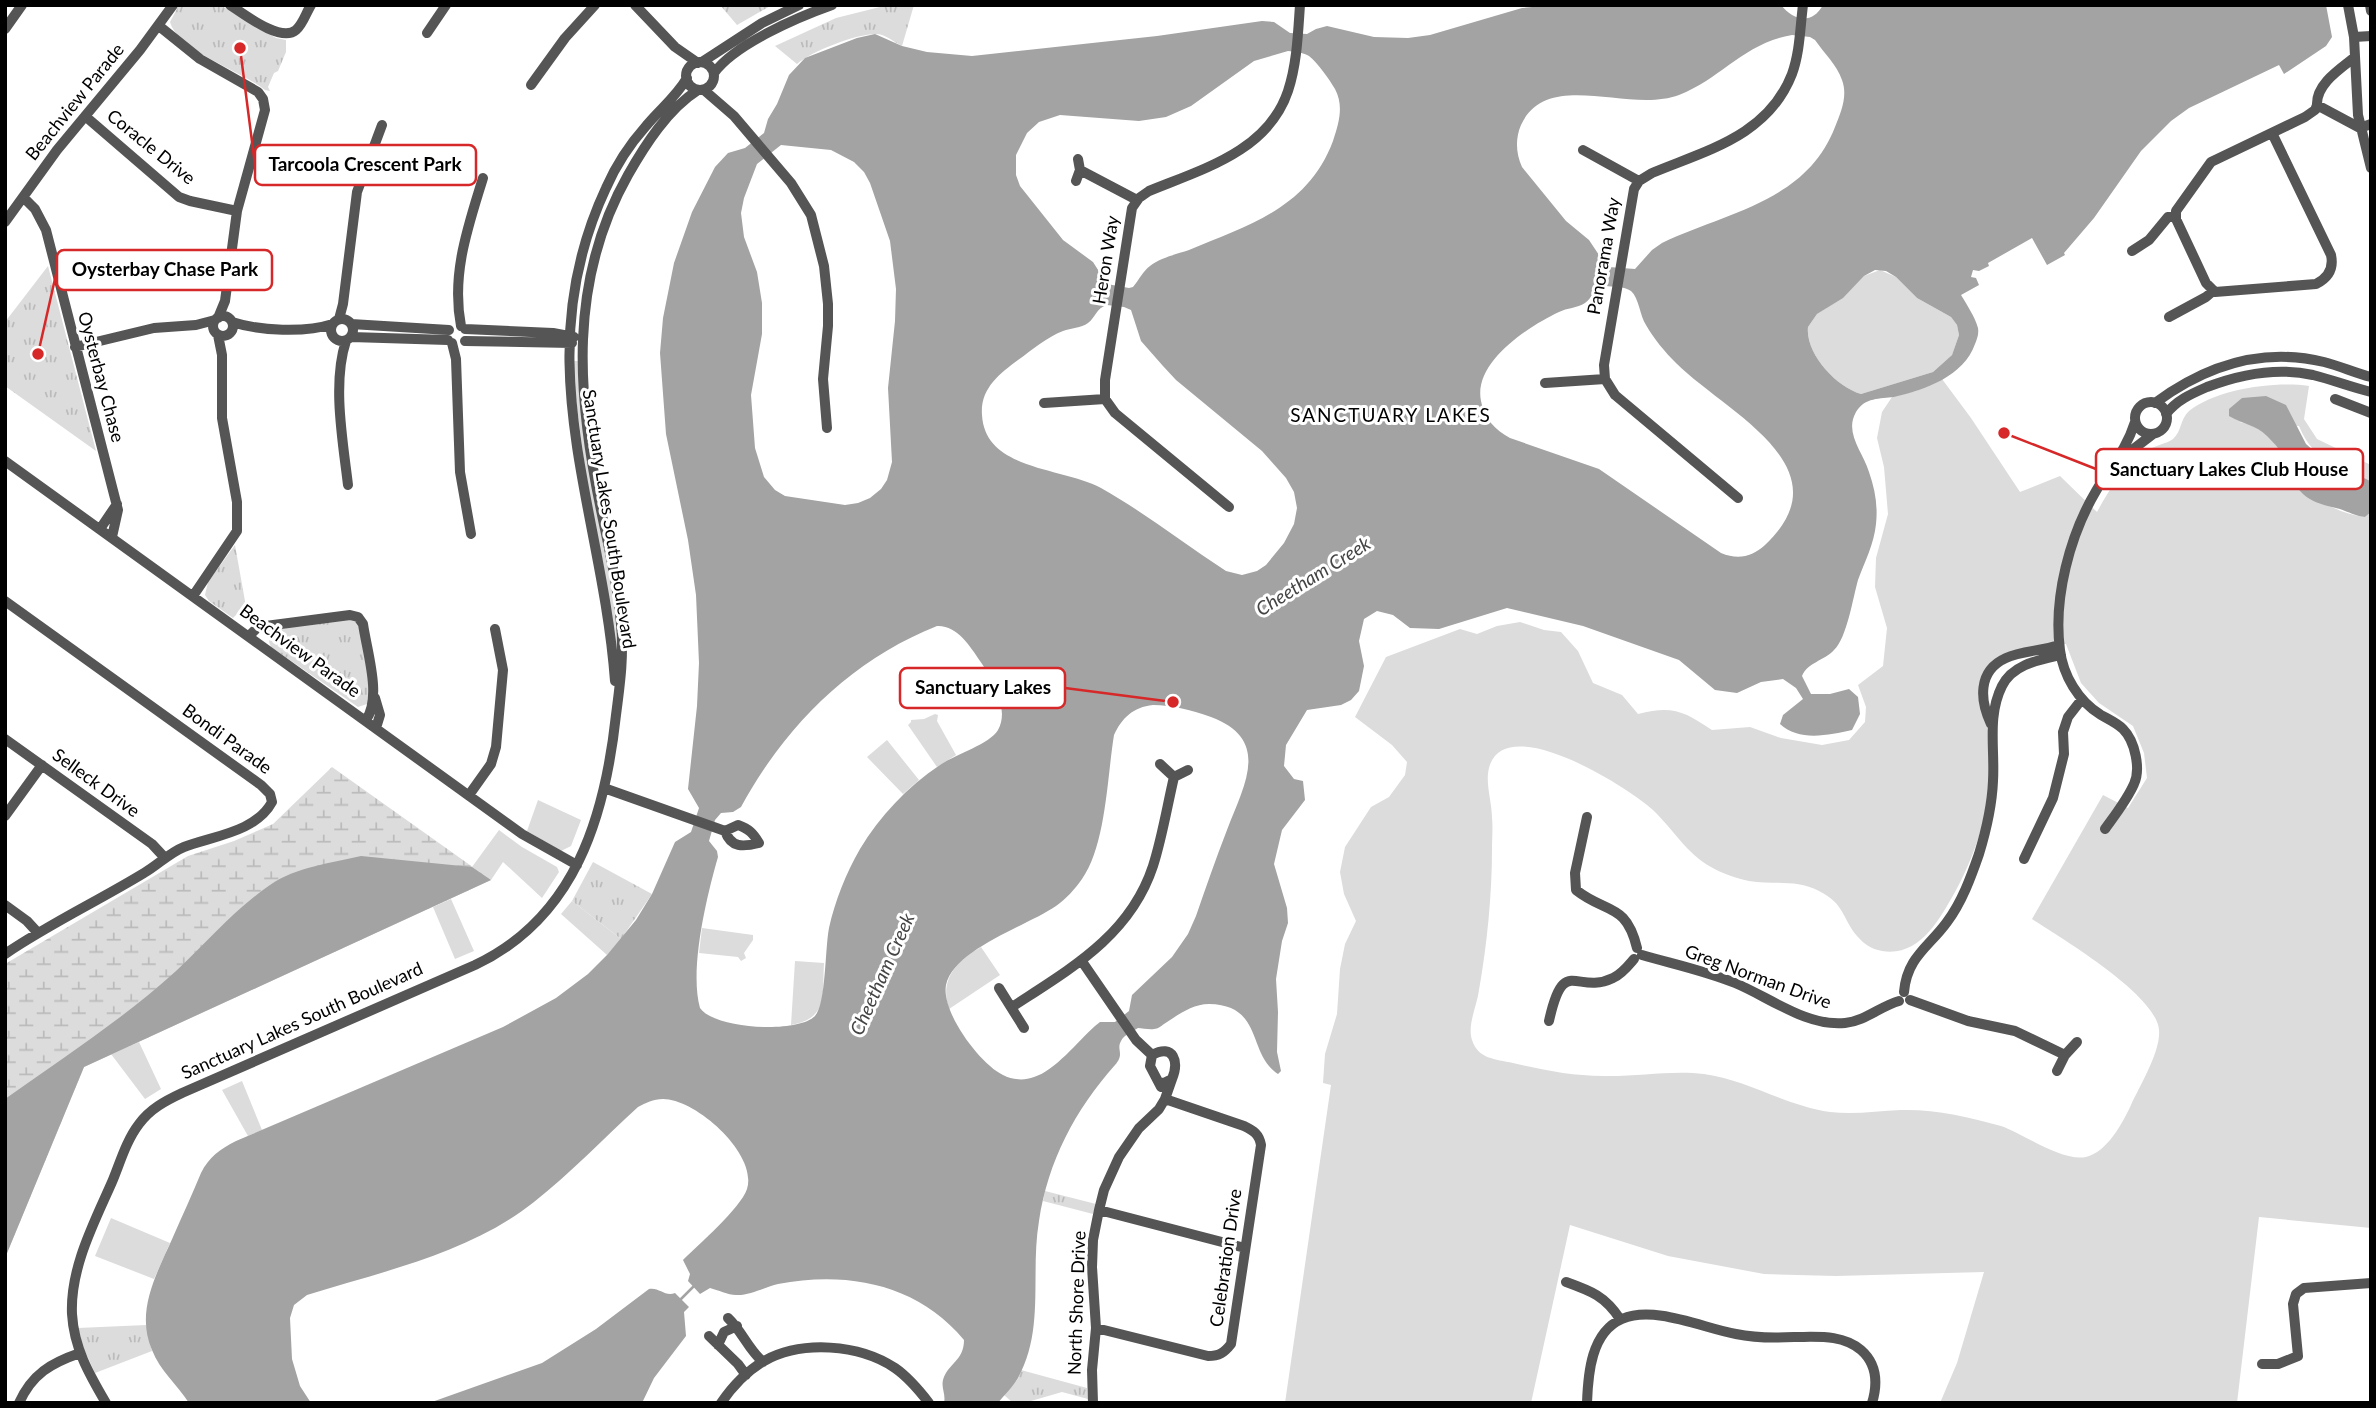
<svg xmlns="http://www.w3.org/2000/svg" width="2376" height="1408" font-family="Lato,sans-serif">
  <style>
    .grass { fill: #dcdcdc; fill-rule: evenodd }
    .wetland { fill: url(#wetland-marsh) }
    .park { fill: url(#park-tufts) }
    .water { fill: #a3a3a3; fill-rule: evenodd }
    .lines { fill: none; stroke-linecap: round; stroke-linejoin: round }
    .stream { stroke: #a3a3a3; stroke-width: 2.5 }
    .minor { stroke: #555; stroke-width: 10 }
    .labels { text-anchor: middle; stroke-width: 6; stroke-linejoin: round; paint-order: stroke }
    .street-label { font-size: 18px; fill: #000; stroke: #fff }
    .neighbourhood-label { font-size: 19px; letter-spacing: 2px; fill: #000; stroke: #fff }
    .water-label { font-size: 19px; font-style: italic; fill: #444; stroke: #fff }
    .leader { fill: none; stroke: #d62828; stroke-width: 2.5 }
    .callout-dot { fill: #d62828; stroke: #fff; stroke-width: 2.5 }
    .callout { fill: #fff; stroke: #d62828; stroke-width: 2.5 }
    .callout-label { font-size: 19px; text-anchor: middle; font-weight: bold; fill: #000 }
  </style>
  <defs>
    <pattern id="wetland-marsh" width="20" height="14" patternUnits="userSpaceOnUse" patternTransform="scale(1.75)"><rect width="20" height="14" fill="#dcdcdc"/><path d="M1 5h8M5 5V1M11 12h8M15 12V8" fill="none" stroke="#bbb"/></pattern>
    <pattern id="park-tufts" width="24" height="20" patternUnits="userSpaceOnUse" patternTransform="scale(1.75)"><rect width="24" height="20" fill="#dcdcdc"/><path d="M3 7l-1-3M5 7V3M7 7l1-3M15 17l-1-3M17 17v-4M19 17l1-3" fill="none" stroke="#bbb"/></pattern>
  </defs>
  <rect width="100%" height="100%" fill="#fff"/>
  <path class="grass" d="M1880,270l16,7 21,21 34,19 6,8 2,10 -7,20 -19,17 -72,22c-25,-7 -56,-41 -53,-67l9,-13 26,-17 21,-21z
    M571,361h8l33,216 6,82 -26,-137z
    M1942,379l29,39 49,74 40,-16 37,36c13,-24 28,-47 51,-62 8,-5 18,-6 25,-11 9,-8 7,-20 16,-28 28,-22 85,-30 120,-25l-5,33 13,20 54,26v18c-31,-22 -55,-16 -72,-57l-60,-4c5,1 12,2 16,4 12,6 27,25 34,37 2,5 2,11 6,15 17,21 44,36 70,39l6,-5v716l-112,-11 -22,186h-297l17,-40 27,-91 -148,4 -72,-2 -96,-18 -98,-31 -39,178h-246l46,-318 -8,-2 2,-29 12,-40 3,-45 5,-25 11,-23 -12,-27 -4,-22 5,-25 26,-40 18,-10 16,-22 2,-13 -15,-17 -37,-28 31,-60 74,-28 17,5 20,-8 23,-4 24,8 17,2 17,19 15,32 29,12 16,19c34,-9 46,-3 74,16l38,-3 31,11 41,7 27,-5 16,-18 1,-15 -8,-22 25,-19 4,-38 -12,-41 1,-29 12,-44 -4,-47 -7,-29 5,-26 10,-15 24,-6zM2066,644l15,39 18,20 34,23 11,27 3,25 -19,30 -25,-13 -71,124c29,19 125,76 127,111 2,21 -19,55 -28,75 -9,19 -24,47 -45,52 -24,5 -62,-23 -85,-31 -32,-9 -67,-17 -100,-16 -24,1 -47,5 -71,2 -44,-6 -82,-32 -126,-38 -33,-4 -68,3 -101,2 -31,0 -61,-6 -90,-13 -18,-4 -35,-4 -41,-23 -5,-15 5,-34 7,-50 8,-45 13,-95 13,-141 0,-10 1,-21 0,-31 0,-16 -7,-35 -3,-50 15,-59 139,19 164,42 19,18 35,45 58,57 10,6 27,12 38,14 24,4 47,-2 70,10 26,13 23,27 38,45 7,8 14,13 25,15 38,6 57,-31 73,-59 25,-45 42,-104 34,-156 -2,-13 -7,-27 -10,-40l21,-40 47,-11z
    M935,714l3,1 -1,6 19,34 -19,12 -29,-42 3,-3v-2l13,-1z
    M887,740l32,40 -16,14 -36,-37z
    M538,800l43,20 -10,26 -10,5 -34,-20z
    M499,830l23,17 35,20 2,5 -17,26 -39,-36 -12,18 -19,-13z
    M451,899l23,52 -19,8 -22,-52z
    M572,901l49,38 -14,16 -46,-41z
    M702,928l51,7v5l-9,13 2,5 -5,3 -3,-4 -39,-4z
    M981,947l19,28 -51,34c-10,-30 8,-48 32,-62z
    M795,961l29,2c-2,32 5,55 -33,62z
    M139,1042l22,47 -16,10 -34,-45z
    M242,1081l20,49 -14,6 -26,-46z
    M111,1218l59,25 -16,36 -59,-23z"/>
  <path class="wetland" d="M332,767l159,113 -407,187 -79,191v-294l183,-108 46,-15 39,-17z"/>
  <path class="park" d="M179,5h41l56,33 10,2v12l-8,19 -4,2 -6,14 2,4 -5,-1c-22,-18 -88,-40 -95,-68z
    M720,5h52l-35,20z
    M888,5h26l-12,41c-8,-4 -17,-12 -26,-12 -20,0 -64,17 -79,30l-22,-18 61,-28z
    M48,266l48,185 -91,-65v-64z
    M235,545l13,73 -4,1 -7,-5 -4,4 -24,-17 -4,-6 3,-13z
    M349,615l14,9 7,75 -3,5 -9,3 -87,-60 -2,-5 3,-11z
    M593,862l59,32 -31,45 -49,-38z
    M1045,1191l51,13 -3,10 -50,-13z
    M146,1325l6,26 -57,22 -12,-26 -5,-19z
    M1021,1370l66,18 1,11 -26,-7 -38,11h-11l-9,-8 14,-16z"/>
  <path class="water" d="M1554,5h227c13,16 31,20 42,0h503l6,32 -6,9 -42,28 -5,-9 -90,43 -18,13 -30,30 -47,67 -30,35 1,2 -18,10 -15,-27 -44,25 1,3 -10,5 -6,-1 -2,7 5,1 3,7 -18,10c6,10 14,22 17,33 1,6 -1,11 -3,16 -11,32 -50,46 -81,53 -14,2 -29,0 -38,15 -12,21 7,40 13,60 6,17 9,34 7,52 -2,20 -11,37 -18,56 -5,17 -11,58 -24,70 -10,11 -26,12 -32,26l9,18h19l19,-5 9,8 2,17 -8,16c-23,5 -53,12 -72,-6l3,-9 20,-16 -7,-11 -13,-9 -22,3 -24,11 -22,-3 -36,-30 -96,-34 -76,-18 -68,21 -29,-1 -17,-13 -16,-4 -13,8 -5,22 5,25 -5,25 -8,9 -10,5 -34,5 -21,35 -2,21 10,13 9,2 2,19 -23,30 -8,34 13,44 1,15 -6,18 -6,38 2,33 -1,40 4,19 -3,3c-31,-20 -14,-69 -69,-70 -17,0 -31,11 -45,20 -3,2 -6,5 -10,5 -4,1 -12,-1 -16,-1 -5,3 -14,7 -17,13 -5,9 4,13 -6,24 -40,45 -67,96 -76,156 -9,53 6,108 -21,157 -5,9 -14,17 -20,25h-54c2,-9 -3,-15 -1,-23 5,-17 21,-19 21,-40 -47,-56 -116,-69 -186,-56 -13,3 -29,12 -42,11 -8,0 -18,-5 -26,-7l-10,6 -12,-13 2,-7 -7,-14c16,-16 57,-51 64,-71 11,-35 -51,-90 -84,-90 -10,0 -17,4 -25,8 -34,31 -67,66 -104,95 -64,51 -150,69 -227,93l-13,10 -4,13 2,41 8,27 11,17h-122c-12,-19 -29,-32 -37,-53 -17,-39 5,-77 21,-113 9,-21 19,-42 28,-64 8,-16 19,-24 35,-32l267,-114 53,-29 32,-24 19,-19 29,-35 16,-26 23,-52 16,-10 8,-24 -11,-19 9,-83 2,-43 -3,-68 -8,-55 -22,-106 -6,-81 3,-35 11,-55 18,-51 23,-45 13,-14 17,-5 19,-15 4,-14 9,-15 12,-29 16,-17 52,-20 18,-4 27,12 25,6 45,4 185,-20 105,-15 12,1 16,11 17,1 9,-5 11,-3 47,11 34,1 22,-3 92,-27zM1792,35l18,2 5,3c9,13 22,25 27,40 6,16 -1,32 -7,47 -29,75 -108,85 -173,116l-10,7 -17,19 -26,-2 -4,-3 -16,-24 -23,-19 -44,-54c-6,-13 -7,-28 -1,-42 26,-57 108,-11 158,-30 43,-17 65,-52 113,-60zM1288,51c6,1 15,1 21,5 9,7 20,23 26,33 9,17 4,34 -2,52 -25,67 -84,84 -144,109 -12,4 -29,8 -39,16 -7,5 -11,14 -17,21l-4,1 -22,-4 -14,-22 -30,-22 -43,-54 -4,-11v-20l11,-22 12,-11 21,-7 79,6 27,-4 25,-11 63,-45zM781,145l50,5 23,12 10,10 6,11 20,58 6,48 -1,32 -7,67 4,74 -5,18 -6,9 -11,9 -12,5 -13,2 -60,-9 -10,-6 -11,-13 -9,-29 -4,-53 11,-61v-31l-5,-31 -13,-35 -3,-24 3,-15 13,-34zM1875,270l11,1 10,6 21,21 34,19 6,8 2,10 -7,20 -19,17 -72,22c-25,-7 -56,-41 -53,-67l9,-13 26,-16 21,-22zM1605,286c8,1 19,0 26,5 8,7 9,25 15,34 8,14 19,27 30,38 49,49 172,104 89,182 -13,12 -27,15 -44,8l-122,-84 -89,-31c-15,-8 -26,-20 -29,-37 -8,-39 48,-75 78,-89 8,-4 18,-4 26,-9 8,-6 10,-15 20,-17zM1107,305l17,2 7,3 10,31 22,25 13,14 86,71 24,27 8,14 3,16 -3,16 -10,19 -18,22 -9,6 -15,4 -16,-4c-42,-27 -82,-59 -125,-83 -38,-21 -116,-17 -119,-73 -2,-26 17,-41 36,-55 14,-10 29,-23 45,-29 8,-3 18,-3 25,-8 8,-6 8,-15 19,-18zM937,626c20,-1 33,20 43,35 12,17 30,48 18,69 -8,14 -44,25 -58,35 -33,22 -60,51 -80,84 -14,24 -25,52 -31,79 -4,20 -3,76 -14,88 -18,18 -101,13 -115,-8 -11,-39 7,-113 18,-151l-1,-6 -8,-10 6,-21 6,-7 12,-1 8,-5c44,-81 110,-147 196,-181zM1153,705c19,0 39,5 58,12 61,23 33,68 16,113 -11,28 -21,57 -31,86l-8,18 -16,23 -40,38 -3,16 -14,11h-15l-5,4c-17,15 -40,45 -61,51 -10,4 -21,3 -31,-2 -23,-11 -62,-63 -57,-90 8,-36 81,-59 110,-79 10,-7 19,-17 26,-27 24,-34 25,-101 32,-144 8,-17 19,-28 39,-30z
    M2266,396l20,9 20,39 16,14 48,23 1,31 -6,5c-10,-1 -16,-5 -25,-8 -16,-4 -33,-7 -43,-22 -4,-6 -4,-14 -7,-20 -4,-11 -15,-23 -23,-31 -11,-11 -24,-12 -38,-20v-7l13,-11z
    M361,856l111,11 19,13 -407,187 -79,191v-159c58,-41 118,-80 171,-128 31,-29 59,-62 94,-86 26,-18 61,-22 91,-29z
    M649,1289c10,-2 16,8 26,4l14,14 -5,5 2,24 -32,42 -12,25h-213l113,-40 54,-34z"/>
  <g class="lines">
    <path class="stream" d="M680,1300l15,-15"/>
    <path class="minor" d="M230,5c14,9 51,38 66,25 7,-6 10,-17 15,-25
      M635,5l40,42 23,16
      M2348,5l6,32 4,78 13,53
      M2370,5l1,6
      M159,26l41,33 58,33 5,7 2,11 -28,101 -12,90 -7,17
      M5,29l17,-24
      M427,33l19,-28
      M2354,37l17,-1
      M2355,57c-15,12 -39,27 -38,48l43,23 11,-4
      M702,62l60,-39 37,-18
      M686 76a14 14 0 1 1 28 0a14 14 0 1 1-28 0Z
      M714,73c21,-29 84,-56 118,-68
      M531,85l34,-47 30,-33
      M704,90l30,26 57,67 20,32 13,51 4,38v22l-5,53 4,49
      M85,116l94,81 11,4 47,10
      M2272,133l59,122c3,14 -3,23 -15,29l-101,8 -9,-9 -30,-64v-8l35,-49 94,-45 10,-7 2,-5
      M1583,150l56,31
      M1080,170l57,30
      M1076,181l4,-11 -2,-11
      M23,197l12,12 11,21 72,280 -6,27
      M5,222l52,-72 83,-100 33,-45
      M2132,251l17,-11 19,-23 8,-1
      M213 326a10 10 0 1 1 20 0a10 10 0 1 1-20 0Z
      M2169,317l37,-20 7,-6
      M331 330a11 11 0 1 1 22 0a11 11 0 1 1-22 0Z
      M339,319l4,-15 14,-112 25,-67
      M232,322c28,9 73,11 101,2
      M351,324l98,6
      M461,326c-10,-52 7,-99 22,-148
      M465,329l88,4 21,4
      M351,337l97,3
      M346,341c-14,42 -3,101 2,144
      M465,341l107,2
      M452,343l4,16 4,113 11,62
      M75,347l79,-19 42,-3 19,-5
      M1545,383l60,-4
      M2335,399l36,14
      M2135 418a16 16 0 1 1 32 0a16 16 0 1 1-32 0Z
      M1044,403l61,-4
      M2155,403c50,-37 107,-56 169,-41 16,4 31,11 47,15
      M2166,414c11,-14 25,-20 41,-27 34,-13 70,-20 106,-12 20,5 38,12 58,17
      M2123,457l30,-23
      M5,461l517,373 55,31
      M1738,498l-123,-103 -10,-16 -1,-14 30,-176 5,-8 13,-8c55,-23 116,-37 140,-99 8,-22 8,-46 11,-69
      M1229,507l-114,-94 -10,-14v-19l27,-172 7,-10 10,-7c54,-22 119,-40 139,-100 9,-27 10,-58 12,-86
      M100,529l17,-25
      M193,596l44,-65v-29l-15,-84v-63l-4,-20
      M5,601l256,184 9,9 2,8c-16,30 -59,34 -88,45 -15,6 -26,18 -40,26 -46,28 -95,51 -139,81
      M249,636l9,-9 92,-12 8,2 5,7c4,28 19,73 3,96
      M615,681c-13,-174 -90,-320 -9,-493 10,-23 24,-44 40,-62 14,-17 30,-29 41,-48
      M375,698l5,17 -4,13
      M1991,724c-11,-23 -14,-53 15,-66 15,-7 36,-7 53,-13
      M5,739l147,105 13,14
      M1160,764l14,13 14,-7
      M604,788l121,43c6,17 18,16 34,12 -6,-10 -10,-14 -21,-18l-13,6
      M469,795l22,-31 5,-17 7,-77 -8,-41
      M5,816l37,-51
      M1587,817l-12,56 1,17c30,24 50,12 61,58
      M2105,829c10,-14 22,-29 29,-45 7,-15 1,-43 -11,-55 -6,-6 -15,-10 -22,-14 -23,-14 -38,-40 -41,-65 -7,-52 10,-115 36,-159 15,-26 29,-38 39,-69
      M2024,859l29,-61 11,-44 -1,-22 5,-15 14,-18
      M5,905l22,16 11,12
      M1642,955c31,9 64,16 93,28 34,14 72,44 110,40 20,-2 36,-17 54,-22
      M1081,960l55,80 16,15
      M999,988l25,40
      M1904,992c3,-35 25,-45 43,-70 15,-20 24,-45 32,-68 7,-23 13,-49 14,-73 2,-32 -6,-65 9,-95 11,-22 37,-26 59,-31
      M1910,1000l58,21 47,10 50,24
      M1012,1007c58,-38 118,-71 141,-141 9,-28 14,-59 21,-89
      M1549,1021c15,-68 27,-25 64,-43 9,-4 15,-12 21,-19
      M1152,1055c22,-12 27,7 20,24l-8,4 -5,-1
      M1152,1055l-2,11 11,21
      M2057,1071l8,-16 12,-13
      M1099,1210l146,38
      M1566,1282c25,9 39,14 54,37
      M728,1318c14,13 20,31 35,44
      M1096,1328l112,28c11,0 16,-3 23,-12l30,-199c-2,-11 -7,-14 -17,-19l-79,-27
      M709,1336l29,28 8,11
      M718,1345l6,-13 13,-6
      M2262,1364h16l20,-8 -5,-52 3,-10 8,-6 67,-5
      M19,1403c13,-29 32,-40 61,-50
      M106,1403c-17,-29 -32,-55 -34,-89 -2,-46 22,-91 40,-132 8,-19 14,-41 27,-58 11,-15 26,-23 43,-31l293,-128c100,-47 130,-148 141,-250 4,-31 8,-59 5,-90 -3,-39 -12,-76 -20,-115 -24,-114 -33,-229 27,-335 17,-30 40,-66 70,-85
      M721,1403c11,-16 26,-32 43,-42 38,-21 95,-17 131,7 13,9 24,22 34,35
      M1093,1403l-1,-33 4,-42 -4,-61 1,-27 6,-30 5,-20 15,-33 20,-29 20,-19 6,-10 7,-20
      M1587,1403c1,-29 4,-71 35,-84 32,-14 81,9 114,15 19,4 39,4 58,3 23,0 48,-3 67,13 16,14 17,33 11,53"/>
  </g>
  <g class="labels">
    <g class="street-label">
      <text transform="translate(75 102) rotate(-51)" y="6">Beachview Parade</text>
      <text transform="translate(151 147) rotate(39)" y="6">Coracle Drive</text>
      <text transform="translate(1604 256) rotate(-80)" y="6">Panorama Way</text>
      <text transform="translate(1106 260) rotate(-81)" y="6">Heron Way</text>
      <text transform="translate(101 377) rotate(75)" y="6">Oysterbay Chase</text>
      <text transform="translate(609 519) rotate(81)" y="6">Sanctuary Lakes South Boulevard</text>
      <text transform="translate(300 651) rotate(36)" y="6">Beachview Parade</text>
      <text transform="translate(227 739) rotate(36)" y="6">Bondi Parade</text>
      <text transform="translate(96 783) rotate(36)" y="6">Selleck Drive</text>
      <text transform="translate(1758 977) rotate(20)" y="6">Greg Norman Drive</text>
      <text transform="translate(302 1021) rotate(-24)" y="6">Sanctuary Lakes South Boulevard</text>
      <text transform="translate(1226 1258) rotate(-82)" y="6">Celebration Drive</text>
      <text transform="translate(1077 1303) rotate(-88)" y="6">North Shore Drive</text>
    </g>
    <g class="neighbourhood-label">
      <text x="1391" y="422">SANCTUARY LAKES</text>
    </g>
    <g class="water-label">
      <text transform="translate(1313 576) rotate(-32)" y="7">Cheetham Creek</text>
      <text transform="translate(882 974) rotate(-66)" y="7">Cheetham Creek</text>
    </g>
  </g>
  <path class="leader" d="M240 48L255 165M38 354L57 270M2004 433L2096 469M1173 702L1065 688"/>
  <g class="callout-dot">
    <circle cx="240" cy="48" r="7"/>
    <circle cx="38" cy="354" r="7"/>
    <circle cx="2004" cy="433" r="7"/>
    <circle cx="1173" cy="702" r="7"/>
  </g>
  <g class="callout">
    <rect x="255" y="145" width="221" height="40" rx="7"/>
    <rect x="57" y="250" width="215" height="40" rx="7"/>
    <rect x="2096" y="449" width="267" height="40" rx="7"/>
    <rect x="900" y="668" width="165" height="40" rx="7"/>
  </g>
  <g class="callout-label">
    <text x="365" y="171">Tarcoola Crescent Park</text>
    <text x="165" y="276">Oysterbay Chase Park</text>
    <text x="2229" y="476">Sanctuary Lakes Club House</text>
    <text x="983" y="694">Sanctuary Lakes</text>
  </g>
  <rect width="2376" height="1408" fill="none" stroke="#000000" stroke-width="14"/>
</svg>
